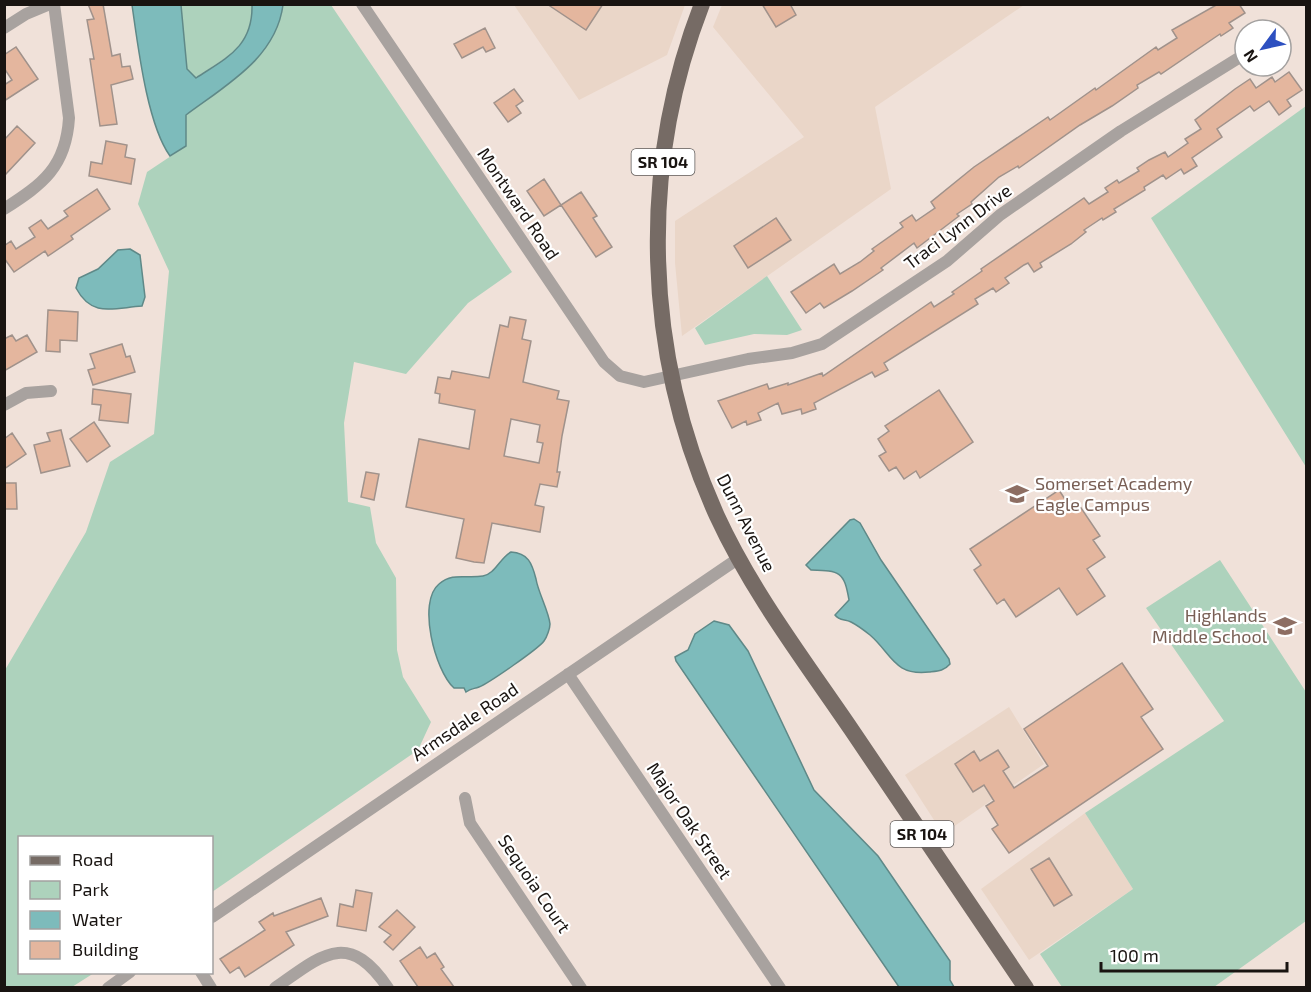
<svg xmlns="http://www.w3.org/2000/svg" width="1311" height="992" font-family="'Exo 2',sans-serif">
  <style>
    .commercial { fill: #ead6c8 }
    .green { fill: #add2bc }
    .water { fill: #7dbbbb; stroke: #5f8988; stroke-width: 1.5 }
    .building { fill: #e4b69e; stroke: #a0928b; stroke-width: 1.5; fill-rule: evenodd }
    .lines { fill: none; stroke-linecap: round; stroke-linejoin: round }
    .minor { stroke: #a8a29f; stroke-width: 12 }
    .major { stroke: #766b65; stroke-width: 16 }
    .labels { text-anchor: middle; stroke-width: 4.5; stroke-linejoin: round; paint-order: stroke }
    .shield { fill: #fff; stroke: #5e5a58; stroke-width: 1.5 }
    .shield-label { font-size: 16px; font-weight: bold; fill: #191411 }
    .street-label { font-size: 18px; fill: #191411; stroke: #fff }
    .education-label { font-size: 18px; fill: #785e54; stroke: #fff; text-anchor: start }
  </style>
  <rect width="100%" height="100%" fill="#f0e1d9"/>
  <path class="commercial" d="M514,5h171l-18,50 -88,45z
    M722,5h302l-149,102 16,82 -209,147 -7,-73v-42l129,-84 -91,-110z
    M1009,707l35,57 -101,70 -38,-59z
    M1085,813l48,76 -104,71 -48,-71z"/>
  <path class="green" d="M181,5h71c1,42 -26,52 -57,73l-8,-9z
    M283,5h48l181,267 -44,31 -62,71 -52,-12 -10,61 4,79 22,5 6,36 20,35 1,72 6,27 28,45 -13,28 -206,142v-54h-192v134l74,1 -22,14 -67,1v-318l81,-138 24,-70 44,-28 15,-163 -31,-67 9,-32 39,-26v-31c40,-30 90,-57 97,-110z
    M1306,106v361l-155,-249z
    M767,276l35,54 -15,5 -33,-1 -49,11 -10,-17z
    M1220,560l86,132v229l-92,66h-152l-22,-33 93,-65 -48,-76 139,-92 -78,-113z"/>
  <path class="water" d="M132,5h49l6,64 9,9c30,-20 57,-31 56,-73h31c-7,53 -57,80 -97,110v31l-16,10c-23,-32 -32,-110 -38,-151z
    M130,249l10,6 5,42 -3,9c-29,2 -50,12 -66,-18l3,-10 19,-9 20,-19z
    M854,519l6,4 21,37 68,99 1,5c-6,7 -12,7 -21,8 -35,4 -37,-18 -59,-37 -5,-4 -13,-10 -19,-13 -6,-3 -12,-1 -16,-7l14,-15c-5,-29 -9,-29 -38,-30l-5,-5 44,-45z
    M511,552c17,1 21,11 25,27 2,13 13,33 14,45 0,4 -3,13 -6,17 -6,8 -55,42 -65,46 -5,2 -8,1 -13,5l-2,-4h-10c-19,-17 -37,-86 -15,-104 14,-12 27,-5 44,-8 12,-2 17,-18 28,-24z
    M714,621l15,4 19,26 66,139 64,66 72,105v19l4,7h-55l-223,-326 -1,-4 13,-7 7,-16z"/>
  <path class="building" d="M88,4h15l9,52 8,-2 2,13 8,-1 3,13 -22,6 6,39 -17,2 -10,-67h4l-7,-39 7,-1z
    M547,4h56l-17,26z
    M762,4h28l6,11 -20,12z
    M1218,4h21l6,9 -16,10 4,5 -12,8 -1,-2 -59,40 -2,-2 -22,13 1,3 -26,18 -32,19 -61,43 -1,-2 -19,11 -28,25 1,2 -15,10 2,2 -42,32 -3,-5 -33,25 2,2 -31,21 -28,17 -4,-5 -14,10 -15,-21 43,-28 6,10 20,-12 14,-11 -2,-2 31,-22 -3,-4 12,-8 4,6 19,-13 -4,-6 43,-35 74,-50 2,3 45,-32 1,2 60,-43 2,3 19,-12 -5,-8z
    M485,28l10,20 -9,4 -3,-5 -21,11 -8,-14z
    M16,47l22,32 -34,22v-16l8,-5 -8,-12v-13z
    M1289,72l13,18 -15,10 4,6 -12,9 -10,-14 -15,10 -4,-5 -33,23 5,8 -30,21 5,8 -13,8 -3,-5 -15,10 -3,-4 -19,12 1,3 -31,19 2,3 -13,8 -1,-2 -18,12 2,2 -15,12 -31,19 2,4 -8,5 -6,-9 -4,2 -19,13 4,5 -13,9 -3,-4 -18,11 3,5 -94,59 4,7 -13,7 -3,-5 -58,31 2,6 -14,5 -1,-5 -19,5 -4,-11 -20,10 3,7 -14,5 -1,-4 -14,7 -14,-27 49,-17 2,5 19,-6v2l34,-12 1,3 108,-74 3,5 20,-13 -2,-2 30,-21 -1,-2 103,-71 5,6 19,-12 -3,-4 12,-8 2,3 20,-12 -2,-3 12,-8 16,-8 3,5 20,-14 -3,-4 16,-10 -6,-9 40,-31 15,-10 6,9 16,-11 3,5z
    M514,89l9,12 -7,5 5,7 -13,9 -14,-19z
    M17,126l18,17 -31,33v-36z
    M106,141l21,4 -2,12 10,2 -4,25 -42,-8 2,-14 11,2z
    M544,179l17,26 -17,11 -17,-25z
    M97,189l13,20 -39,27 2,3 -25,17 -3,-5 -31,21 -10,-14v-12l7,-5 5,8 19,-12 -6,-9 12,-8 7,9 20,-13 -4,-5z
    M581,192l16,24 -4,2 19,29 -16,10 -35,-52z
    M776,218l15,22 -43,28 -14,-22z
    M48,310l30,2 -1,29 -17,-1v12l-14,-1z
    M510,317l16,3 -4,19 9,2 -8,41 36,9 -2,8 12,2 -7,35 -5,36h3l-3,15 -17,-3 -5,21 9,2 -4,25 -48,-9 -8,40 -10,-1 -18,-4 8,-39 -58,-12 13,-68 50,10 6,-39 -36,-7 1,-9 -5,-1 3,-16 12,2 2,-8 37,7 11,-53 8,2zM511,419l29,6 -3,17 6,1 -4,20 -35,-7z
    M12,335l4,6 11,-6 10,17 -33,19v-32z
    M122,344l4,13 4,-1 5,16 -42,13 -5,-15 7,-2 -5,-14z
    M93,389l38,5 -3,29 -29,-3 2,-15 -9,-1z
    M939,390l34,52 -53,36 -4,-7 -12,8 -8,-12 -7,4 -10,-15 7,-4 -8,-13 11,-8 -4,-5z
    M94,422l16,24 -23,16 -17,-23z
    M61,430l9,36 -29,7 -7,-28 16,-4 -3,-8z
    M12,433l14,21 -22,15v-30z
    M366,472l13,2 -5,26 -13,-3z
    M4,483h12l1,26h-13z
    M1059,490l11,17 7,-5 23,34 -7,4 12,17 -18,12 18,27 -28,19 -18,-27 -43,29 -12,-18 -7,5 -23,-34 7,-5 -11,-16z
    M1122,663l31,46 -12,8 22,32 -154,104 -17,-24 6,-4 -12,-19 8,-5 -10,-16 -11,7 -18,-28 19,-13 6,10 18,-11 11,17 -6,4 11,17 34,-22 -24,-37z
    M1049,858l23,37 -18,11 -23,-37z
    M356,890l16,3 -6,38 -29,-5 3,-22 13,3z
    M321,898l7,18 -42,16 8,13 -49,32 -6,-10 -9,6 -10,-14 45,-29 -6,-8 14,-9 1,3z
    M397,910l18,17 -22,23 -9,-8 7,-7 -12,-8z
    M420,947l7,11 8,-5 9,14 -3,2 13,18h-36l-18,-26z"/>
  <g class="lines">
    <path class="minor" d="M362,4l242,358 16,14 24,6 104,-23 44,-6 30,-9 125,-83 53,-46 121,-84 124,-77
      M4,28l22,-14 24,-10
      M4,209c39,-25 62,-42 65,-91l-15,-114
      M4,405l22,-12 25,-2
      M568,674l212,314
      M465,798l5,25 111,165
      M212,917l527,-359
      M201,972l10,16
      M108,988l22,-16
      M275,988c47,-33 73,-59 113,0"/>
    <path class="major" d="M702,4c-64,165 -58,351 15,512 35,76 87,144 134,213 58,86 117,172 175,259"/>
  </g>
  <defs>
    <g id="school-bare" transform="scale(1.8)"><path d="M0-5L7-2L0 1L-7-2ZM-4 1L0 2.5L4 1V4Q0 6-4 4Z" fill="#8d6e63" stroke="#fff" stroke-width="2.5" paint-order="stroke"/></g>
  </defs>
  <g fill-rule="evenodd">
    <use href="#school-bare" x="1017" y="494"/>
    <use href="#school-bare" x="1285" y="626"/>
  </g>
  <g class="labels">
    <g class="shield">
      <rect x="631.5" y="149" width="63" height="26" rx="4.5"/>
      <rect x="890.5" y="821" width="63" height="26" rx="4.5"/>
    </g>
    <g class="shield-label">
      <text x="663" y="168">SR 104</text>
      <text x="922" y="840">SR 104</text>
    </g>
    <g class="street-label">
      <text transform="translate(518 204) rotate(56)" y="6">Montward Road</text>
      <text transform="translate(958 227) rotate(-37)" y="6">Traci Lynn Drive</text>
      <text transform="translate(746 523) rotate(63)" y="6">Dunn Avenue</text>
      <text transform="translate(465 722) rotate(-34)" y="6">Armsdale Road</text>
      <text transform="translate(689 821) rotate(56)" y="6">Major Oak Street</text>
      <text transform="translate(534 884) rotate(56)" y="6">Sequoia Court</text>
    </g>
    <g class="education-label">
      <text x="1035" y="490">Somerset Academy<tspan x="1035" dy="21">Eagle Campus</tspan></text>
      <text x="1267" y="622" text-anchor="end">Highlands<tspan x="1267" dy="21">Middle School</tspan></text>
    </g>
  </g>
  <rect width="1311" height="992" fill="none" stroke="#191411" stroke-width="12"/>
  <rect x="18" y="836" width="195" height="138" fill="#ffffff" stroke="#a3a1a0" stroke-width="1.5"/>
  <rect x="30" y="856" width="30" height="9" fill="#766b65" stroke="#a3a1a0" stroke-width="1.5"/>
  <text x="72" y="866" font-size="18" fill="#191411">Road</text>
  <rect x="30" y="881" width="30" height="18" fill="#add2bc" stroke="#a3a1a0" stroke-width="1.5"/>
  <text x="72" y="896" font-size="18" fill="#191411">Park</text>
  <rect x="30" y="911" width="30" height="18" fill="#7dbbbb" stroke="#a3a1a0" stroke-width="1.5"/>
  <text x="72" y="926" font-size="18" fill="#191411">Water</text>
  <rect x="30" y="941" width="30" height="18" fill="#e4b69e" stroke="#a3a1a0" stroke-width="1.5"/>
  <text x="72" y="956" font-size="18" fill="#191411">Building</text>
  <g transform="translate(1263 48) rotate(237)"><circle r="28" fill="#ffffff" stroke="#a3a1a0" stroke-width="1.5"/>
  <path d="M0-4.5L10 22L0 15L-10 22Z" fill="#2d50c0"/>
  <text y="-9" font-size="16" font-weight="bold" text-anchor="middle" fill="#191411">N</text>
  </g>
  <path d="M1101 962v9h186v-9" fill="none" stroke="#191411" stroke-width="3"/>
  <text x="1110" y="962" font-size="18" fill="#191411" stroke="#ffffff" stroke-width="4.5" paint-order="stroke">100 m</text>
</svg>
